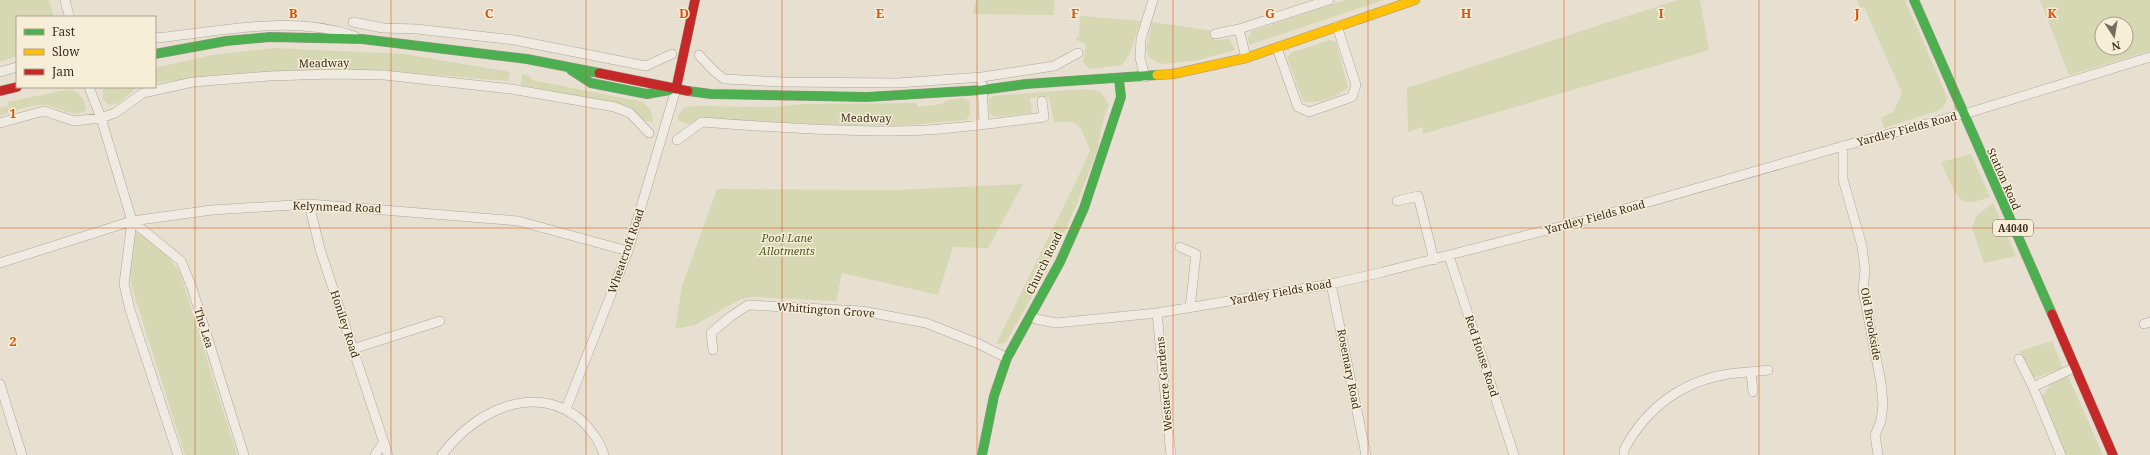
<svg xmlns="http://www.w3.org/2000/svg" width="2150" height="455" font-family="'Noto Serif',serif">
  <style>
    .green { fill: #d6d7b3; fill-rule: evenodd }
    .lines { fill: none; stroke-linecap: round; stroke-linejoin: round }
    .street-casing { stroke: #ada599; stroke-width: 10 }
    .fast-casing { stroke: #9c958a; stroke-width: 10 }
    .slow-casing { stroke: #9c958a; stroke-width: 10 }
    .jam-casing { stroke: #9c958a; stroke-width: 10 }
    .street { stroke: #efebe3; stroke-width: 9 }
    .fast { stroke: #4caf50; stroke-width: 9 }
    .slow { stroke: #ffc107; stroke-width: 9 }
    .jam { stroke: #c62828; stroke-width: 9 }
    .grid { fill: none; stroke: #d7550e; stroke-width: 1; stroke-opacity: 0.55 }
    .labels { text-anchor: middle; stroke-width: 3; stroke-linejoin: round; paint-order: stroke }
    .shield { fill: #f7eed8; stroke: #756857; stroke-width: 1 }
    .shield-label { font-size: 10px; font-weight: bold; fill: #3d2e20 }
    .street-label { font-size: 11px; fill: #3d2e20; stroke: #f7eed8 }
    .park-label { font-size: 11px; font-style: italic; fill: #4d5a26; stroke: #f7eed8 }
    .grid-label { font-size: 13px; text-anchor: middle; font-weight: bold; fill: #d7550e; stroke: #f7eed8; stroke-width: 3; stroke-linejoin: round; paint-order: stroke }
  </style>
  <rect width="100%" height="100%" fill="#e7e0d1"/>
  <path class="green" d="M0,0h49l5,17h-37v39l-17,6z
    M976,0h79l-2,15 -80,-1z
    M1345,0h38l-134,45 -1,-8 4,-6z
    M1677,0h23l9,50 -286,84v-7l-15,5 -1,-44z
    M1857,0h48l40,92 2,8 -4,7 -6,4 -53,17 -3,-10 12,-6 9,-19 -38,-86 -4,1z
    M2040,0h110v51l-81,24zM2102,24h24v24h-24z
    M1080,16l61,5 -11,32 -8,12 -33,4 -6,-7 3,-17 -11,-6 4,-3z
    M1152,22l62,9 1,9 14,-1 6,11 -36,10 -37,4 -13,-6 -3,-9z
    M1330,40l6,2 12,45c-10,10 -31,18 -45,14l-16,-44 6,-5z
    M273,48l131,6 106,18 -2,9 -133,-11h-61l-63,2 -96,11v-15l57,-13z
    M522,74l9,3 1,3 111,22 8,8 2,12 -13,-2 -10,-13 -109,-22z
    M103,87h34l-18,16 -10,2 -6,-6z
    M71,89c9,4 14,10 15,21l-7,4c-13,-1 -21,-6 -33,-9 -15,-2 -32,7 -46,11v-8l8,-2 -1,-4z
    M1083,89l17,2 9,14 -5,12 -7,34 -21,55 -30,67 -41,70 -9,1 86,-175 8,-19c-9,-21 -9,-33 -36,-27l-5,-26 -19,1 2,15 -36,4 -6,-2 -2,-16 5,-3z
    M964,98l5,3 2,13 -5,6 -70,6 -90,-2 -103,-6 -14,6 -11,-3v-5l6,-8 10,-2 80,1 28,-3 114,-1 2,4 24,-3 5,-4z
    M1971,154l19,43c-8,2 -18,7 -25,5 -9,-2 -20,-31 -24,-40z
    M1023,184l-35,64 -35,-1 -15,48 -96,-22 -6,28 -84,-4 -11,2 -46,26 -20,4 7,-43 35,-97 179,1z
    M1993,203l23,53 -32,7 -12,-35 4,-12z
    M145,231l10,6 25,36 57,182h-52l-53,-167 -3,-21 2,-30 6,-5z
    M2052,341l11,27 -28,10 -6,-6 -9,-21z
    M2068,376l35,79h-37l-24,-58 9,-14z"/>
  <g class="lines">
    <g class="street-casing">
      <path id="street" d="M65,0l4,15
        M353,22l30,6 34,1 97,11 132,26 26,-12
        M1239,29l7,29
        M1215,34l24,-5 90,-29
        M155,38c65,-6 135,-24 199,-2
        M1277,48l21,59 11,5 43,-15 4,-12 -19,-59
        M699,55l15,16 10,8 59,3 114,1 85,-6 72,-11 24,-13
        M0,72l17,-5
        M1145,77l-5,-19 1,-19 12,-39
        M982,84l2,40
        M89,87l12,31 31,103 -8,63 6,26 48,145
        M0,123l44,-12 30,10 27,-3 14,-5 28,-20 50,-11 77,-6 64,-2 50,1 127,14 104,18 15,6 19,20
        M677,140l25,-18c64,5 127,9 191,9 50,0 101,-8 151,-14l-2,-16
        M1843,146v33l19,67 3,24 -2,20 18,93 2,21 -2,17 -6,14 3,20
        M1397,201l21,-5 16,64
        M309,204l11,45 68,206
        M132,221l49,40 11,27 52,167
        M1180,247l16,7 -6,54
        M1449,256l65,199
        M0,263l132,-42 80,-11 97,-6 209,17 110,30
        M1331,284l35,171
        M1157,313l14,142
        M1031,315l5,4 20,4 101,-10 174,-29 52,-12 207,-53 253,-73 128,-34 179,-55
        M2144,324l6,-2
        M353,349l87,-28
        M713,350l-2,-17 19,-16 18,-12 114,6 64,12 53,21 28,14
        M2019,359l14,28 28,68
        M1751,372l2,20
        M0,384l22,71
        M2033,387l41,-19
        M566,409l62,-158 48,-162
        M375,455l8,-12
        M442,455c30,-41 87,-72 134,-39 12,9 24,25 28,39
        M1624,455v-5c22,-42 58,-69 105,-76 13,-2 26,-2 39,-4"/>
    </g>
    <g class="fast-casing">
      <path id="fast" d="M1914,0l138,314
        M155,54l71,-13 44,-4 92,2 165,20 72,14
        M571,70l20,13 56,11 23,-4
        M688,91l23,3 156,3 115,-7 44,-6 131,-9
        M982,455l12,-59 13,-38 53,-96 24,-54 37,-111 -2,-18"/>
    </g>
    <g class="slow-casing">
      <path id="slow" d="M1157,75l16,-1 73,-16 169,-58"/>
    </g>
    <g class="jam-casing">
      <path id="jam" d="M599,73l89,18
        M676,89l19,-89
        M0,91l17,-4
        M2052,314l61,141"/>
    </g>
    <use href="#street" class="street"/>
    <use href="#fast" class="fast"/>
    <use href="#slow" class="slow"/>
    <use href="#jam" class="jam"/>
  </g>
  <path class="grid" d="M195,0v455M391,0v455M586,0v455M782,0v455M977,0v455M1173,0v455M1368,0v455M1564,0v455M1759,0v455M1955,0v455M0,228h2150"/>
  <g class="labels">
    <rect class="shield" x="1993" y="220" width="40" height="16" rx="3"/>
    <g class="shield-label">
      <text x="2013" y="232">A4040</text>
    </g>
    <g class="street-label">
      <text transform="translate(324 63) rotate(-1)" y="4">Meadway</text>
      <text transform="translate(866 118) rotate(1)" y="4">Meadway</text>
      <text transform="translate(1907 129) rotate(-15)" y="4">Yardley Fields Road</text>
      <text transform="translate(2004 179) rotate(66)" y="4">Station Road</text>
      <text transform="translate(337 207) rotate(2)" y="4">Kelynmead Road</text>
      <text transform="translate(1595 217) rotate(-15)" y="4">Yardley Fields Road</text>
      <text transform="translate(626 251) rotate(-71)" y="4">Wheatcroft Road</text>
      <text transform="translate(1044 263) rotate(-64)" y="4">Church Road</text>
      <text transform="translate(1281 292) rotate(-10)" y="4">Yardley Fields Road</text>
      <text transform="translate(826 310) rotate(4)" y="4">Whittington Grove</text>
      <text transform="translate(345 324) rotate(72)" y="4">Honiley Road</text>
      <text transform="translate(1871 324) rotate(80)" y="4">Old Brookside</text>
      <text transform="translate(204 328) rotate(73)" y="4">The Lea</text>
      <text transform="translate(1482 356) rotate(72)" y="4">Red House Road</text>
      <text transform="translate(1349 369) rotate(79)" y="4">Rosemary Road</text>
      <text transform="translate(1164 384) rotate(-95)" y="4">Westacre Gardens</text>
    </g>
    <g class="park-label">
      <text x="787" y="242">Pool Lane<tspan x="787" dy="13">Allotments</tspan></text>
    </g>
  </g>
  <g class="grid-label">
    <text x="293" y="18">B</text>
    <text x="489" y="18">C</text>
    <text x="684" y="18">D</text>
    <text x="880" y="18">E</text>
    <text x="1075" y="18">F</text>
    <text x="1270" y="18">G</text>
    <text x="1466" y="18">H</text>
    <text x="1661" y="18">I</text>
    <text x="1857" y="18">J</text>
    <text x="2052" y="18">K</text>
    <text x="13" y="118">1</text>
    <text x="13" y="346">2</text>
  </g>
  <rect x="16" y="16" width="140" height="72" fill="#f7eed8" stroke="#ada18e"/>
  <rect x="24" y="29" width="20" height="6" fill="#4caf50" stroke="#ada18e"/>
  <text x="52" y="36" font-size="12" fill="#3d2e20">Fast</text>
  <rect x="24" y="49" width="20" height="6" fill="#ffc107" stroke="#ada18e"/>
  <text x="52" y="56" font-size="12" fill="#3d2e20">Slow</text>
  <rect x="24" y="69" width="20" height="6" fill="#c62828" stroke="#ada18e"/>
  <text x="52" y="76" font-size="12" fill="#3d2e20">Jam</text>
  <g transform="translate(2114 36) rotate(168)"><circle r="19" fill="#f7eed8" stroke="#ada18e"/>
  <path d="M0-3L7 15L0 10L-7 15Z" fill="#786c5e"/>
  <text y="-6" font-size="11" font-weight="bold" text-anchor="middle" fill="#3d2e20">N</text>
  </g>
</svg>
